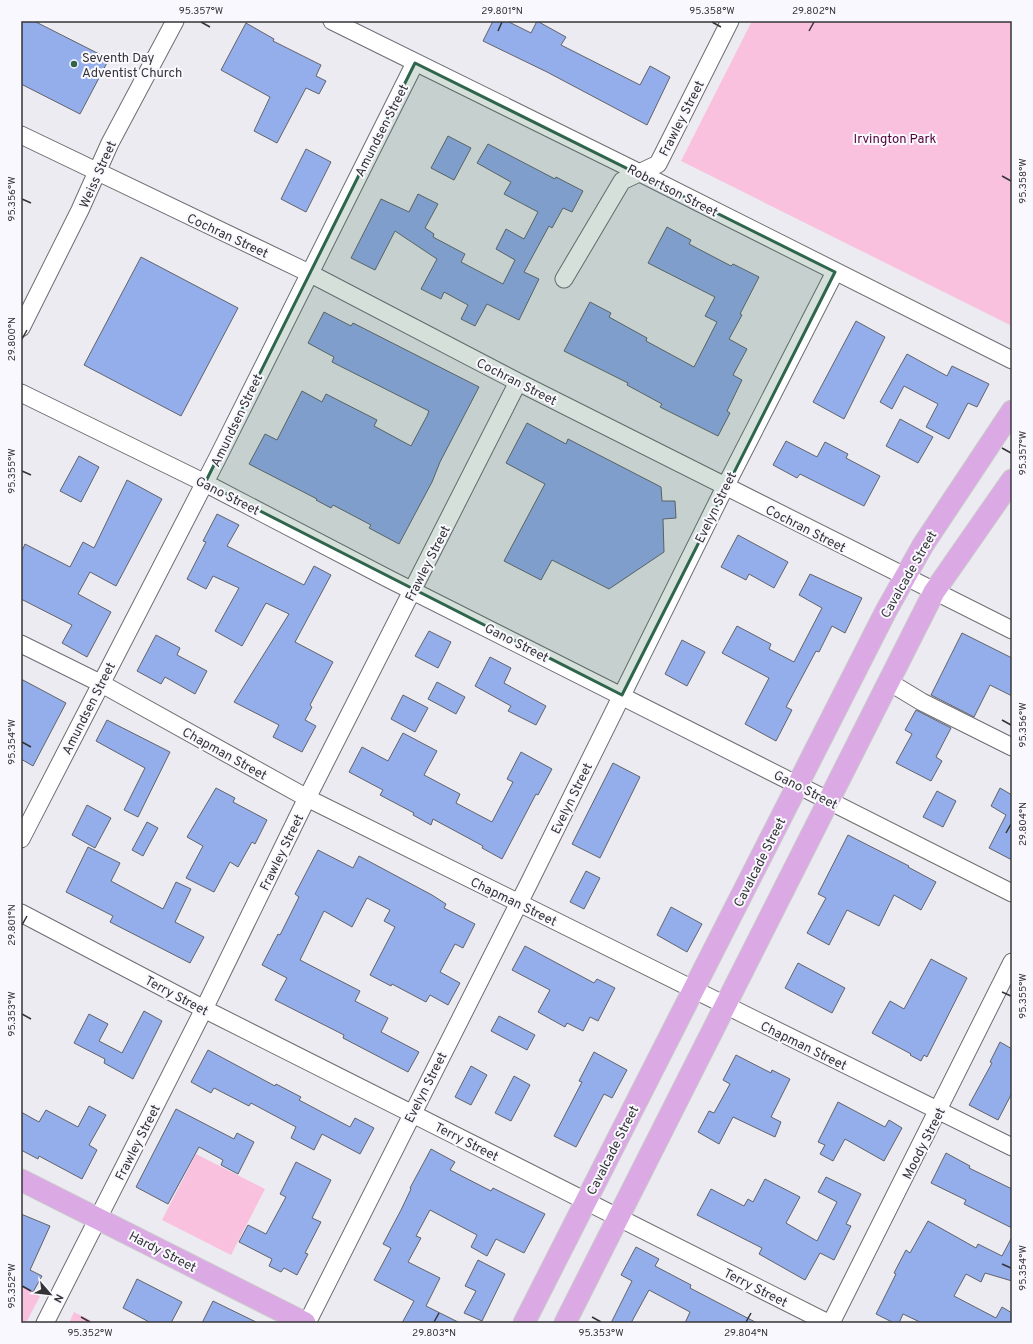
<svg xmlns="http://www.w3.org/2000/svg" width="1033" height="1344" font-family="Overpass,sans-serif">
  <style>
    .green { fill: #f9c1de }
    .building { fill: #94adeb; stroke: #626469 }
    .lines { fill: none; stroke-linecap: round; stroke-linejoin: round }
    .minor-casing { stroke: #6e6d72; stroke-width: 19 }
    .major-casing { stroke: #cacacb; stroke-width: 23 }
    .minor { stroke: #fff; stroke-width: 17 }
    .major { stroke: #dbaae5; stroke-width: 21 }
    .marked { fill: #2f654c; fill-opacity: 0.2; stroke: #2f654c; stroke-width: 3; stroke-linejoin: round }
    .ticks { fill: none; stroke: #343436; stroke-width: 1.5 }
    .poi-dot { fill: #2f654c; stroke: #f9f8ff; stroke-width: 1.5 }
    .labels { text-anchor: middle; stroke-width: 4; stroke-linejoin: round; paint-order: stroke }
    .poi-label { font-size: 13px; fill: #343436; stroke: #f9f8ff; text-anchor: start }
    .street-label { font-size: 13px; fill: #343436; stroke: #f9f8ff }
    .park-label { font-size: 13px; fill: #510036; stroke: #f9f8ff }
    .neatline { fill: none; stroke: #343436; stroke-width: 1.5 }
    .ticks-label { font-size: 10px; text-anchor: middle; fill: #343436 }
  </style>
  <rect width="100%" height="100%" fill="#ecebf1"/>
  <path class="green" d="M752,21h260v305l-331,-165z
    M196,1154l69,35 -34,66 -69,-35z
    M21,1286l19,10 -14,27h-5z
    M74,1312l22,11h-27z"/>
  <path class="building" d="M21,21h13l75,38 -29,55 -59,-30z
    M493,21h14l24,12 6,-12 29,16 -5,8 79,40 10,-19 20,11 -23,48 -100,-53 -64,-31z
    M246,23l28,16 -1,2 48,24 -5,11 10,5 -7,13 -13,-6 -29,55 -23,-12 16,-34 -49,-27z
    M448,136l23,12 -17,32 -23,-12z
    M488,144l67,35 1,-2 27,14 -11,21 -9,-4 -11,20 -3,-2 -25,46 15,7 -20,41 -32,-16 -12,22 -14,-7 7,-14 -24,-13 -3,7 -20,-10 16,-30 -42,-28 -20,39 -24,-12 30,-59 28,13 9,-18 20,10 -13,24 9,6 -1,3 32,17 -4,8 42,22 12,-24 -19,-11 10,-20 18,10 14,-27 -34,-18 7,-12 -34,-19z
    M306,149l25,13 -25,50 -25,-13z
    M667,227l24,13 -2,4 42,22 2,-2 26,13 -19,37 2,1 -13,24 18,10 -14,26 9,5 -15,31 3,2 -12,23 -58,-29 2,-3 -35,-19 1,-2 -64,-32 26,-49 21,11 -2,4 38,21 -1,3 48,26 23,-45 -12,-6 10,-19 -67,-34z
    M141,257l97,51 -57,108 -97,-51z
    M324,312l27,14 2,-3 126,64 -39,75 -8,20 -33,62 -30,-16 2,-3 -38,-20 -2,3 -15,-8 1,-1 -68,-35 16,-30 12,6 25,-49 20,11 4,-8 51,26 -3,6 37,20 16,-30 2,-5 -97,-49 2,-5 -26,-14z
    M856,321l29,16 -41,82 -31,-17z
    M907,354l40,22 5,-10 37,18 -12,23 -9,-4 -19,36 -23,-12 12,-23 -34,-18 -12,23 -12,-7z
    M900,419l33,18 -15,26 -32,-17z
    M527,423l39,21 2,-5 93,48 1,14h13l1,17 -13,1 1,33 -55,37 -57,-29 -11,20 -37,-19 41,-77 -39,-21z
    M786,441l31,16 8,-15 23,12 -2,4 34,18 -16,30 -64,-32 -3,4 -24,-13z
    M79,456l20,11 -18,35 -21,-11z
    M127,480l35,19 -46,87 -26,-14 -12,22 33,18 -24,45 -25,-14 10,-18 -51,-26v-46l4,-9 45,23 13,-25 11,6z
    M217,514l22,11 -12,21 77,39 10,-19 17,9 -36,67 38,20 -23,43 2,2 -7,13 11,6 -14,26 -29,-15 6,-12 -45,-23 55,-88 -23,-11 -24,43 -27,-15 24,-43 -26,-12 -7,13 -19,-10 19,-37 -3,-1z
    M738,535l50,27 -14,26 -25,-14 -3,6 -25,-13z
    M810,574l52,24 -17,35 -13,-7 -13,26 -3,-1 -30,56 6,3 -16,31 -31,-17 24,-46 -47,-25 15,-27 34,18 -2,5 25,13 28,-54 -23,-13z
    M429,631l22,11 -13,26 -23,-12z
    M962,633l50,25v38l-22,-11 -16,32 -43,-22z
    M156,635l24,13 -3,7 30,16 -12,23 -30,-17 -4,7 -24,-13z
    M682,640l23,12 -18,34 -22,-12z
    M490,657l21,11 -7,15 42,23 -10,19 -28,-14 3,-5 -36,-20z
    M21,679l45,24 -33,63 -12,-7z
    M437,682l28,15 -9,17 -28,-15z
    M403,695l25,13 -13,24 -24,-13z
    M916,710l35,18 -15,29 6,4 -11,20 -35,-18 16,-29 -7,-4z
    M107,720l63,32 -32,65 -14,-7 21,-42 -49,-27z
    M403,733l34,18 -13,24 36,19 -4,9 36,19 21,-40 -6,-3 14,-27 31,17 -14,26 -2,-1 -34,65 -20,-11 1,-2 -50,-27 -2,6 -18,-10 1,-2 -34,-18 3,-5 -34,-18 13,-25 26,14z
    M613,763l27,14 -40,81 -28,-14z
    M216,788l19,10 -2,4 34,18 -12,24 -3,-2 -14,25 -8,-5 -16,30 -28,-14 17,-32 -16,-9z
    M1000,788l12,7v65l-23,-12 17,-33 -15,-9z
    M937,791l19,10 -13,26 -20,-10z
    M87,805l24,13 -16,30 -23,-13z
    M147,822l11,6 -15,28 -11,-6z
    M848,835l61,31 -1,1 28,15 -15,28 -27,-15 -15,31 -32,-16 -18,35 -22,-12 19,-35 -8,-4z
    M88,847l32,16 -9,18 52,28 13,-27 15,7 -16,33 29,15 -14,26 -80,-41 3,-6 -47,-24z
    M318,850l35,18 6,-12 73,39 14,9 -2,4 31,16 -12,24 -8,-4 -15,28 20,11 -12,22 -18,-10 -4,7 -34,-18 -1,2 -21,-11 25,-48 -11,-6 6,-11 -23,-12 -15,29 -28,-16 -24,49 60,31 -5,10 33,17 -7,14 38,20 -11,20 -65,-34 1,-3 -69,-35 12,-22 -25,-13 16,-31 2,1 19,-38 -4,-3z
    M586,871l14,7 -16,31 -14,-7z
    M671,907l31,17 -15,28 -30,-17z
    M525,946l69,37 3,-4 18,9 -17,33 -8,-4 -7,14 -16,-8 -2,4 -27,-15 12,-22 -38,-20z
    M931,959l36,19 -40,79 -3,-2 -3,6 -11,-6 1,-1 -39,-21 18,-32 14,8z
    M798,963l47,25 -13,25 -47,-25z
    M144,1011l18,10 -29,58 -29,-16 1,-4 -31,-16 15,-29 19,10 -9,17 23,12z
    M499,1016l36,19 -8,15 -36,-19z
    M1000,1042l12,7v44l-14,27 -29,-15 23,-42 -2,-1z
    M208,1050l67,36 1,-2 25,13 -2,3 51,27 5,-9 19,10 -14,26 -38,-20 -8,16 -23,-12 5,-11 -45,-24 -2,3 -35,-18 -3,5 -20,-11z
    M594,1052l33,18 -15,28 -8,-4 -28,53 -22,-11 28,-54 -3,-1z
    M736,1055l35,18 1,-3 18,9 -19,38 10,5 -6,15 -42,-20 -14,27 -21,-12 11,-21 5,2 16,-29 -7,-4z
    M471,1066l16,9 -16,30 -16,-8z
    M514,1076l16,9 -19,36 -16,-8z
    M838,1102l47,25 4,-7 13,8 -18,33 -39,-22 -12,22 -13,-7 5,-9 -7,-3z
    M89,1106l17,9 -17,30 8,5 -15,29 -43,-23 -1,3 -17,-9v-38l18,10 7,-12 32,17z
    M176,1109l58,30 3,-6 17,9 -16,32 -17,-9 2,-5 -24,-13 -31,57 -32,-17z
    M431,1149l24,13 -5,8 41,21 2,-3 52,26 -21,39 -28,-14 -9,17 -16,-9 6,-12 -47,-25 -14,26 5,2 -13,24 32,16 -14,28 34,17h-58l12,-22 -40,-21 17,-32 -8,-4 18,-34 10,-21 -1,-1z
    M946,1153l24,13 -1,2 43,21v39l-48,-24 2,-4 -35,-17z
    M296,1162l35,18 -19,38 9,4 -16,31 3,1 -11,21 -13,-7 -3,4 -12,-6 3,-7 -33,-17 9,-17 18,9 20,-37 -6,-3z
    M826,1177l35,17 -15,30 5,2 -17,34 -14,-7 -15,27 -46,-26 3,-6 -65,-33 14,-26 33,17 4,-7 5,3 12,-23 35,18 -14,26 31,18 20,-39 -19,-10z
    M21,1214l29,12 -20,44 12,6 -9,16 -10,-6 -2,4z
    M928,1221l48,27 2,-4 24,12 10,-19v44l-27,-8 -4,9 -15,-8 -12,22 42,22 6,-11 10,6v10h-90l-19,-9 -4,9h-5l-18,-9 20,-40 -2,-1 12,-23 4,3z
    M636,1247l23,12 -4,7 36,19 -1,3 67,35h-72l5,-11 -41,-22 -18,33h-20l21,-42 -11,-6z
    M478,1260l27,14 -23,47 -18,-8 12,-22 -11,-5z
    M137,1279l45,23 -11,21h-20l-28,-15z
    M213,1301l45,22h-56z"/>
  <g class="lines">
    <g class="minor-casing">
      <path id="minor" d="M332,21l308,152 372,187
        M21,135l288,138 209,109 494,248
        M564,279l58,-98 36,-17 72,-143
        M21,328l59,-118 30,-67 65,-122
        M21,393l184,90 184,96 623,314
        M21,644l81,40 205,114 705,349
        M889,682l33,20 90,45
        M21,839l196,-380 198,-396
        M21,913l183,96 624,314
        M45,1323l159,-314 103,-211 211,-416
        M307,1323l222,-440 196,-396 110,-215
        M831,1323l181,-361"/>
    </g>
    <g class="major-casing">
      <path id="major" d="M21,1180l284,143
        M524,1323l362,-712 37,-66 89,-134
        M565,1323l369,-731 78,-112"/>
    </g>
    <use href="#minor" class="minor"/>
    <use href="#major" class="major"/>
  </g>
  <path class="marked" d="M415,63l420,209 -213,423 -417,-212z"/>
  <path class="ticks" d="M201,22l9,5M712,22l9,5M498,31l4,-9M809,31l5,-9M1002,176l9,5M22,199l9,4M22,339l5,-9M1002,448l9,5M22,471l9,4M1002,720l9,5M22,742l9,5M1006,833l5,-9M22,925l5,-9M1002,992l9,4M22,1014l9,5M1002,1264l9,4M22,1286l9,5M81,1317l9,5M592,1317l9,5M434,1322l5,-9M746,1322l5,-9"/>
  <circle class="poi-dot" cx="74" cy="64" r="4"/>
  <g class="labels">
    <g class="poi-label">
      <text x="82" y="62">Seventh Day<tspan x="82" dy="15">Adventist Church</tspan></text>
    </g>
    <g class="street-label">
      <text transform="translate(681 118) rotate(-63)" y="5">Frawley Street</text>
      <text transform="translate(381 130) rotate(-63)" y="5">Amundsen Street</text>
      <text transform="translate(97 174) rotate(-66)" y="5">Weiss Street</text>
      <text transform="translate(673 190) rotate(27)" y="5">Robertson Street</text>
      <text transform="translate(228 235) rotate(25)" y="5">Cochran Street</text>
      <text transform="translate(517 381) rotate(27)" y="5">Cochran Street</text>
      <text transform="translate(236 420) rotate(-64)" y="5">Amundsen Street</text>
      <text transform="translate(228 495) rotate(27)" y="5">Gano Street</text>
      <text transform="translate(715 507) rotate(-64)" y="5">Evelyn Street</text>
      <text transform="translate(806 528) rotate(27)" y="5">Cochran Street</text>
      <text transform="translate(427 563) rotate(-63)" y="5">Frawley Street</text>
      <text transform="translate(908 574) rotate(-60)" y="5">Cavalcade Street</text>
      <text transform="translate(517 642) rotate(27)" y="5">Gano Street</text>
      <text transform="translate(88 708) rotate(-63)" y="5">Amundsen Street</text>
      <text transform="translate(225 753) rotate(29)" y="5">Chapman Street</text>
      <text transform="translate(806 789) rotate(27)" y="5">Gano Street</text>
      <text transform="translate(571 798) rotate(-64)" y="5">Evelyn Street</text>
      <text transform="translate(281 852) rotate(-64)" y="5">Frawley Street</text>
      <text transform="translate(759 862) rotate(-63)" y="5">Cavalcade Street</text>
      <text transform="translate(514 901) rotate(26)" y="5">Chapman Street</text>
      <text transform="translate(177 995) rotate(28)" y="5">Terry Street</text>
      <text transform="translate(804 1045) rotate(26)" y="5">Chapman Street</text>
      <text transform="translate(425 1087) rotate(-63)" y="5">Evelyn Street</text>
      <text transform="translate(467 1141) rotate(27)" y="5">Terry Street</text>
      <text transform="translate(137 1142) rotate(-63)" y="5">Frawley Street</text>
      <text transform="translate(923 1143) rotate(-63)" y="5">Moody Street</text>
      <text transform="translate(612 1150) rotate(-63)" y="5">Cavalcade Street</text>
      <text transform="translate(163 1251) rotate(27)" y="5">Hardy Street</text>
      <text transform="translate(756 1287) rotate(27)" y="5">Terry Street</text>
    </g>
    <g class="park-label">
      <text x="895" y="143">Irvington Park</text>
    </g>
  </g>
  <rect width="1033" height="1344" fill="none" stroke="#f9f8ff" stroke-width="44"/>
  <g transform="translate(50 1294) rotate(118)" stroke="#f9f8ff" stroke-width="3" paint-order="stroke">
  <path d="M0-3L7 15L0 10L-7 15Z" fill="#343436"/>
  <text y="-6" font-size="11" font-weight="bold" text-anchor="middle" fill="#343436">N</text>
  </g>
  <rect x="22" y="22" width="989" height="1300" class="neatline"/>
  <g class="ticks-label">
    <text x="201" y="14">95.357°W</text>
    <text x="502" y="14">29.801°N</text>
    <text x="712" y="14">95.358°W</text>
    <text x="814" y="14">29.802°N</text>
    <text transform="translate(1022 181) rotate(-90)" y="4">95.358°W</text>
    <text transform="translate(11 199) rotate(-90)" y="4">95.356°W</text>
    <text transform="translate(11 339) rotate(-90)" y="4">29.800°N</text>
    <text transform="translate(1022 453) rotate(-90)" y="4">95.357°W</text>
    <text transform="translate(11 471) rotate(-90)" y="4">95.355°W</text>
    <text transform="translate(1022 725) rotate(-90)" y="4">95.356°W</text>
    <text transform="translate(11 742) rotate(-90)" y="4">95.354°W</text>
    <text transform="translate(1022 824) rotate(-90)" y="4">29.804°N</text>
    <text transform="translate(11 925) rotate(-90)" y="4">29.801°N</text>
    <text transform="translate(1022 996) rotate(-90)" y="4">95.355°W</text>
    <text transform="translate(11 1014) rotate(-90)" y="4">95.353°W</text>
    <text transform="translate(1022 1268) rotate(-90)" y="4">95.354°W</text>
    <text transform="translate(11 1286) rotate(-90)" y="4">95.352°W</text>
    <text x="90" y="1336">95.352°W</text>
    <text x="434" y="1336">29.803°N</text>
    <text x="601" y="1336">95.353°W</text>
    <text x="746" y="1336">29.804°N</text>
  </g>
</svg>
